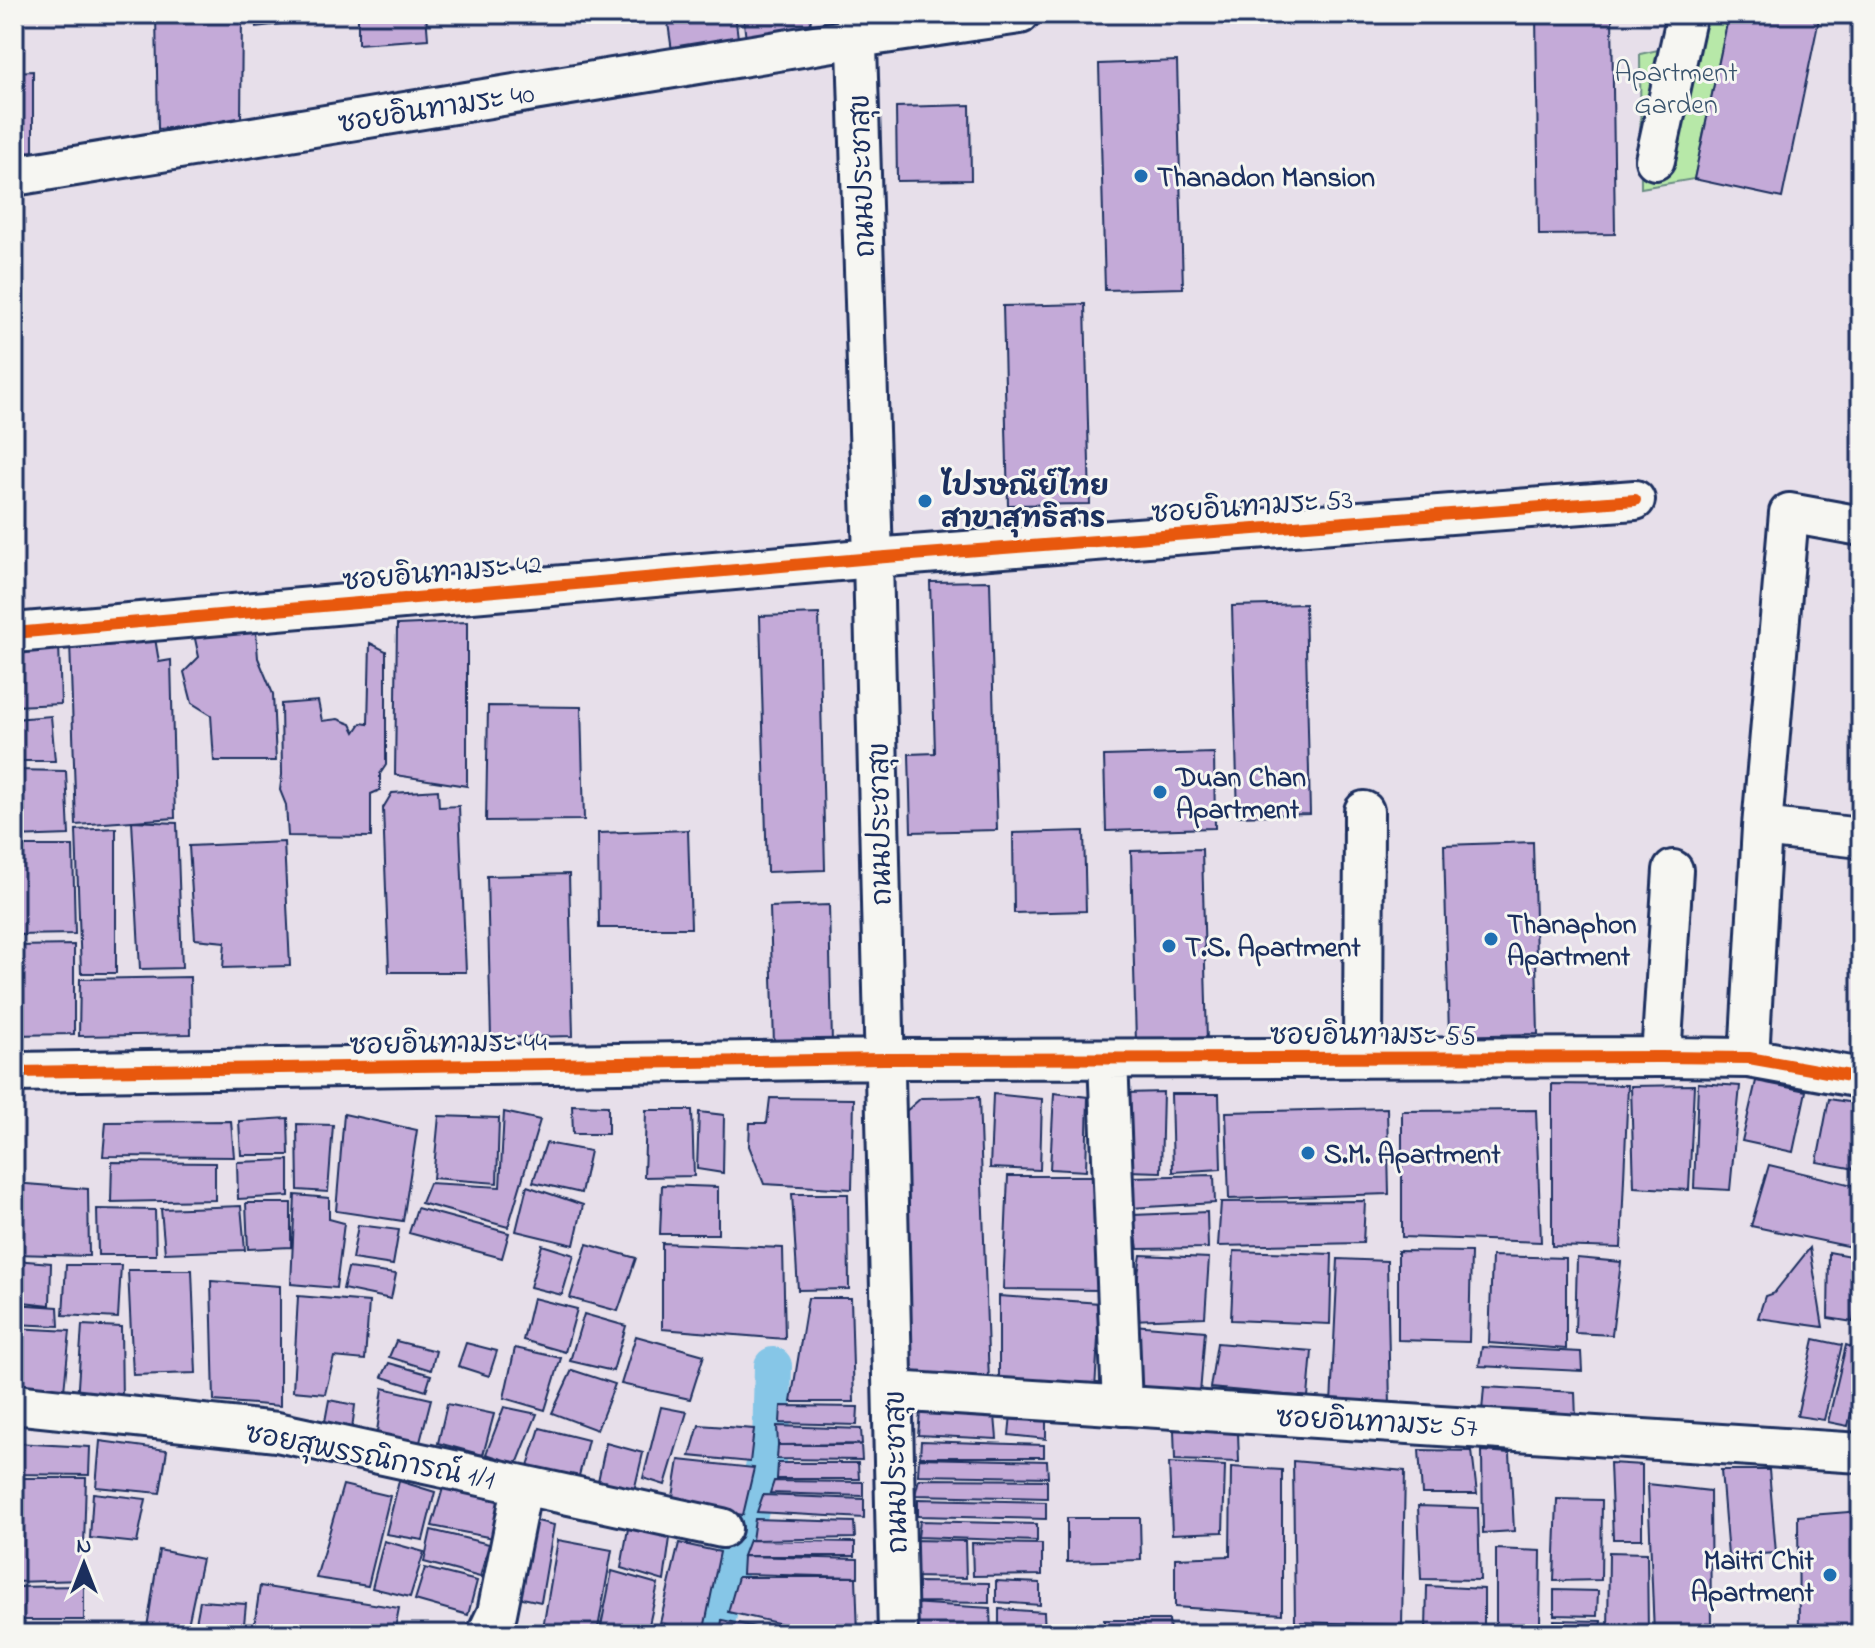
<svg xmlns="http://www.w3.org/2000/svg" width="1875" height="1648" font-family="'Indie Flower','Playpen Sans Thai',sans-serif">
  <style>
    .green { fill: #b7e8a8; stroke: #698c83; stroke-width: 2 }
    .lines { fill: none; stroke-linecap: round; stroke-linejoin: round }
    .canal { stroke: #86c6e7; stroke-width: 38 }
    .building { fill: #c4aad8; stroke: #1b2f5e; stroke-width: 2 }
    .minor-casing { stroke: #1b2f5e; stroke-width: 44 }
    .minor { stroke: #f6f6f2; stroke-width: 38 }
    .cycleway-casing { stroke: #f6f6f2; stroke-width: 17 }
    .cycleway { stroke: #e8590c; stroke-width: 12 }
    .poi-dot { fill: #1f6fb2; stroke: #f6f6f2; stroke-width: 3 }
    .labels { text-anchor: middle; stroke-width: 6; stroke-linejoin: round; paint-order: stroke }
    .park-label { font-size: 28px; fill: #3a546d; stroke: #f6f6f2 }
    .street-label { font-size: 28px; fill: #1b2f5e; stroke: #f6f6f2 }
    .poi-label { font-size: 28px; font-weight: bold; fill: #1b2f5e; stroke: #f6f6f2; text-anchor: start }
  </style>
  <rect width="100%" height="100%" fill="#e7dfea"/>
  <filter id="ink" filterUnits="userSpaceOnUse"><feTurbulence type="fractalNoise" baseFrequency=".0125" numOctaves="2"/><feDisplacementMap in="SourceGraphic" scale="16" xChannelSelector="R" yChannelSelector="G"/><feConvolveMatrix kernelMatrix="1 2 1 2 8 2 1 2 1" color-interpolation-filters="sRGB"/></filter>
  <g filter="url(#ink)">
    <path class="green" d="M1663,14h66l-35,165 -53,9 -1,-134 27,-6z"/>
    <g class="lines">
      <path class="canal" d="M714,1634l9,-44 48,-142 2,-82"/>
    </g>
    <path class="building" d="M14,14h7v48l-7,1z
      M156,14h86l-1,107 -83,8z
      M255,14h51v7l-50,6z
      M358,14h68l2,25 -70,5z
      M554,14h79v5l-79,3z
      M725,14h10l4,32 -66,12 -5,-35z
      M743,14h68l-1,20 -64,6z
      M1536,14h76l3,220 -76,1z
      M1729,14h91l-38,184 -88,-19z
      M1177,61l6,227 -78,2 -6,-226z
      M33,71v80l-19,2v-81z
      M970,105l1,75 -74,1 -1,-74z
      M1085,304l5,200 -82,1 -5,-199z
      M990,581l7,249 -86,2 -2,-78 26,-1 -5,-171z
      M1305,604l5,210 -72,2 -6,-210z
      M819,614l6,256 -58,2 -7,-256z
      M255,617l3,41 15,36 3,67h-62l-3,-46 -19,-12 -8,-31 15,-15 -7,-32z
      M467,622v164l-72,-11 2,-150z
      M154,632l5,30 12,-2 4,158 -99,7 -6,-184z
      M370,643l16,8v114l-6,9v16l-9,4v43l-83,-1 -2,-31 -6,-15 2,-15 -1,-71 37,-3 4,20 16,-2 13,5 4,8 6,-9 7,1z
      M59,644l2,60 -47,2v-58z
      M488,706l93,1 3,113 -98,1z
      M51,716l4,45h-41v-42z
      M1214,753l1,75 -109,3 -2,-75z
      M14,770l52,1 3,64 -55,2z
      M438,790l1,17 20,-1 7,166h-77l-6,-164 9,-15z
      M132,821l45,2 5,145 -42,1z
      M116,828v145h-35l-5,-143z
      M688,830l3,98h-92l-1,-95z
      M1084,831l2,80 -72,2 -1,-80z
      M284,842l6,124 -67,2 2,-26 -30,-3 -6,-93z
      M1533,842l5,192 -89,2 -5,-191z
      M14,846h59l2,88 -61,1z
      M1202,849l5,193 -71,2 -5,-193z
      M569,874l4,162 -82,2 -4,-162z
      M829,905l3,139 -58,1 -4,-138z
      M74,945v89l-60,1v-89z
      M190,977l1,57 -112,2 1,-57z
      M1756,1081l50,10 -13,61 -51,-11z
      M1698,1083l42,3 -10,104 -36,-2z
      M1552,1084l76,1 -7,163 -69,-2z
      M1694,1085l-5,105 -55,-3 -3,-101z
      M1163,1092l-2,80 -35,-1v-78z
      M1054,1093l34,4 -2,74 -36,-2z
      M993,1094l49,5 -2,71 -50,-2z
      M1171,1094h48l2,75 -48,3z
      M979,1097l10,285 -65,-1 -22,-15 2,-253 17,-15z
      M770,1098l84,1 -2,90 -88,-5 -15,-38 1,-23h17z
      M1829,1099l32,5v66l-44,-8z
      M572,1105l36,1v28h-35z
      M1387,1108l2,86 -160,5 -3,-87z
      M646,1110h46l2,66 -50,1z
      M1536,1110l5,132 -139,-5v-126z
      M504,1112l36,8 -32,107 -87,-24 8,-20 71,4z
      M699,1112l25,3 -1,58 -26,-4z
      M344,1114l73,16 -14,91 -67,-10z
      M439,1116l60,2 -2,65 -64,-5z
      M288,1118l1,37h-48l-2,-34z
      M231,1121l3,36 -131,-1 3,-34z
      M297,1124l36,1 -5,67 -30,-2z
      M546,1143l44,8 -9,42 -48,-11z
      M289,1160v36l-51,3 -1,-37z
      M112,1162l103,1v37l-104,2z
      M1769,1165l92,22v62l-110,-23z
      M1214,1175l1,28 -85,5v-31z
      M1008,1176h98l-4,114 -99,-1z
      M14,1183l74,6 1,67 -75,-2z
      M662,1185l56,2v47h-58z
      M527,1186l56,19 -9,40 -58,-14z
      M792,1194h56l1,95 -51,1z
      M295,1195l34,3v21l15,4 -8,65 -45,-4z
      M1365,1201l-2,42 -145,3 3,-44z
      M246,1203h45v44l-43,2z
      M241,1206l4,44 -80,3 -4,-44z
      M417,1208l92,25 -7,25 -93,-25z
      M97,1209l58,1 1,45h-58z
      M1207,1212l1,36 -70,1 -5,-34z
      M358,1225l41,5 -6,35 -41,-6z
      M662,1243l121,5 2,91 -123,-10z
      M587,1244l49,14 -18,53 -48,-13z
      M542,1245l32,10 -12,40 -32,-8z
      M1810,1248l13,79 -65,-9 7,-22 9,-3z
      M1234,1251l98,3 -2,70 -99,-4z
      M1398,1251l73,1 -2,90 -71,-2z
      M1829,1252l32,6v18l-8,46 -25,-4z
      M1141,1255l68,3 -4,59 -74,3z
      M1492,1256l74,2v91l-77,-6z
      M1577,1258l44,4 -9,73 -37,-2z
      M1338,1259l49,2 3,146 -59,-2z
      M14,1260l37,3 -1,42 -36,-4z
      M66,1265h55l-3,53 -55,-3z
      M348,1268l48,6 -5,25 -48,-10z
      M128,1270h64l4,103 -63,2z
      M211,1281l69,5v120l-66,-5z
      M298,1296l71,6 -4,58 -31,-3 -9,37 -32,-3z
      M999,1296l101,7 -5,87 -96,-5z
      M533,1298l44,11 -12,43 -42,-12z
      M808,1298h43l3,104h-63z
      M14,1304l44,3 1,19 -45,-2z
      M584,1314l42,12 -13,45 -43,-10z
      M82,1325l39,2 1,76 -45,-1z
      M1133,1325l72,6 -5,63 -72,-2z
      M14,1328l56,3 -7,70 -49,-6z
      M636,1336l68,19 -14,44 -69,-15z
      M1814,1339l28,6 -18,75 -27,-4z
      M396,1341l40,10 -5,19 -42,-13z
      M466,1343l31,8 -8,25 -31,-10z
      M1217,1343l95,8 -4,46 -98,-9z
      M1846,1345l15,5v24l-13,52 -20,-4z
      M1482,1347l99,5 1,19 -103,-5z
      M515,1348l46,10 -16,52 -41,-12z
      M389,1363l42,12 -5,16 -44,-14z
      M572,1370l43,14 -18,46 -45,-17z
      M1484,1387l91,5 1,27 -94,-8z
      M383,1388l48,11 -13,51 -42,-11z
      M329,1400l26,5 -4,33 -28,-6z
      M447,1404l47,10 -11,41 -45,-12z
      M781,1406l77,1 -1,18 -77,-2z
      M504,1407l33,7 -20,50 -31,-10z
      M661,1407l26,5 -22,73 -22,-7z
      M920,1412l75,4 2,23 -79,-4z
      M1011,1414l35,2v23l-37,-4z
      M699,1425l55,4 -4,33 -60,-6z
      M777,1426l84,3 1,15 -84,1z
      M540,1428l48,12 -11,44 -51,-12z
      M1174,1430l64,2 1,30 -64,-2z
      M100,1441l67,9 -7,43 -64,-6z
      M921,1441l123,4v12h-124z
      M14,1443l76,4 -1,28 -75,-1z
      M606,1443l37,10 -10,42 -36,-9z
      M778,1445h83l1,15 -85,-1z
      M1419,1450l53,1 5,43h-55z
      M1482,1451l28,2 4,78 -31,2z
      M919,1458l128,3 1,16 -130,-2z
      M679,1460l75,8 -11,47 -71,-12z
      M1293,1461l112,10 -3,154 -107,-3z
      M778,1463h80l1,16h-82z
      M1169,1463l56,3 -2,66 -51,2z
      M1610,1463l32,2v74h-29z
      M1231,1467l51,3v144l-107,-7v-49l55,-2z
      M1721,1470h48l7,83 -48,3z
      M14,1478h72l-3,102 -69,2z
      M919,1479l128,1v18l-132,-3z
      M399,1481l36,11 -12,48 -37,-6z
      M774,1481l89,1v14l-93,-3z
      M1648,1484l62,7 1,143h-57z
      M343,1485l47,11 -22,90 -52,-8z
      M443,1488l59,12 -9,38 -61,-12z
      M93,1493l53,6 -9,44 -47,-5z
      M763,1495l101,4v19l-107,-6z
      M918,1499l128,3v17l-128,-3z
      M1557,1499l45,1 -1,80 -47,1z
      M1418,1506l60,2 2,72 -59,-1z
      M1861,1511v123h-62l-1,-118z
      M516,1516l38,9 -13,77 -37,-8z
      M1067,1518h73l1,42 -74,2z
      M755,1519l99,3 1,16 -103,2z
      M920,1521l117,3v17l-119,-4z
      M629,1523l42,8 -7,50 -43,-13z
      M431,1530l58,14 -9,33 -56,-15z
      M558,1540l54,10 -15,84h-55z
      M749,1540l106,2v14h-112z
      M910,1540l55,1 1,37 -55,-1z
      M384,1541l40,11 -14,45 -38,-9z
      M679,1543l41,9 -17,82 -43,-11z
      M972,1543l70,1v31l-69,1z
      M1496,1549l45,2 -1,74h-44z
      M159,1550l43,9 -14,66 23,9h-65z
      M1609,1552l38,1 1,81h-40z
      M743,1556l115,3v18l-116,-3z
      M425,1568l52,13 -9,34 -53,-15z
      M612,1571l46,13 -11,50 -46,-8z
      M738,1577h118l2,57h-31l-99,-22z
      M996,1581l44,2v22l-44,-3z
      M918,1582l71,1v20l-73,-1z
      M84,1586v34h-70v-33z
      M260,1586l139,22 -5,26h-141z
      M1427,1586l57,3v45l-58,-4z
      M1554,1590l44,1 -1,25 -43,-1z
      M200,1601l46,3 -3,30h-26l1,-6 -22,-5z
      M909,1603l81,5 1,26h-82z
      M999,1609l45,3 1,22h-46z
      M722,1620l66,14h-68z
      M1104,1620h65l1,14h-66z
      M1554,1620l47,1v13h-46z
      M14,1626l72,2v6h-72z
      M1213,1630l79,3v1h-79z"/>
    <g class="lines">
      <g class="minor-casing">
        <path id="minor" d="M856,14l17,544 25,1076
          M1655,160l32,-146
          M14,176l843,-138 163,-24
          M14,633l859,-75 762,-58
          M1762,827l99,11
          M1661,1057l12,-187
          M1363,1058l1,-247
          M1749,1058l13,-231 27,-314 72,13
          M1108,1059l14,347
          M14,1072l870,-13 777,-2 88,1 112,20
          M893,1391l968,62
          M14,1404l263,28 445,96
          M487,1634l10,-21 25,-126"/>
      </g>
      <use href="#minor" class="minor"/>
      <g class="cycleway-casing">
        <path id="cycleway" d="M14,633l859,-75 762,-58
          M14,1072l870,-13 777,-2 88,1 112,20"/>
      </g>
      <use href="#cycleway" class="cycleway"/>
    </g>
  </g>
  <g class="poi-dot">
    <circle cx="1141" cy="176" r="8"/>
    <circle cx="925" cy="501" r="8"/>
    <circle cx="1160" cy="792" r="8"/>
    <circle cx="1491" cy="939" r="8"/>
    <circle cx="1169" cy="946" r="8"/>
    <circle cx="1308" cy="1153" r="8"/>
    <circle cx="1830" cy="1575" r="8"/>
  </g>
  <g class="labels">
    <g class="park-label">
      <text x="1676" y="81">Apartment<tspan x="1676" dy="32">Garden</tspan></text>
    </g>
    <g class="street-label">
      <text transform="translate(436 107) rotate(-9)" y="10">ซอยอินทามระ 40</text>
      <text transform="translate(861 176) rotate(-92)" y="10">ถนนประชาสุข</text>
      <text transform="translate(1252 505) rotate(-4)" y="10">ซอยอินทามระ 53</text>
      <text transform="translate(442 571) rotate(-5)" y="10">ซอยอินทามระ 42</text>
      <text transform="translate(879 824) rotate(-91)" y="10">ถนนประชาสุข</text>
      <text x="1373" y="1044">ซอยอินทามระ 55</text>
      <text transform="translate(448 1042) rotate(-1)" y="10">ซอยอินทามระ 44</text>
      <text transform="translate(1377 1421) rotate(3)" y="10">ซอยอินทามระ 57</text>
      <text transform="translate(370 1455) rotate(11)" y="10">ซอยสุพรรณิการณ์ 1/1</text>
      <text transform="translate(895 1472) rotate(-91)" y="10">ถนนประชาสุข</text>
    </g>
    <g class="poi-label">
      <text x="1157" y="186">Thanadon Mansion</text>
      <text x="941" y="495">ไปรษณีย์ไทย<tspan x="941" dy="32">สาขาสุทธิสาร</tspan></text>
      <text x="1176" y="786">Duan Chan<tspan x="1176" dy="32">Apartment</tspan></text>
      <text x="1507" y="933">Thanaphon<tspan x="1507" dy="32">Apartment</tspan></text>
      <text x="1185" y="956">T.S. Apartment</text>
      <text x="1324" y="1163">S.M. Apartment</text>
      <text x="1814" y="1569" text-anchor="end">Maitri Chit<tspan x="1814" dy="32">Apartment</tspan></text>
    </g>
  </g>
  <rect width="1875" height="1648" fill="none" stroke="#f6f6f2" stroke-width="48"/>
  <rect x="24" y="24" width="1827" height="1600" fill="none" stroke="#1b2f5e" stroke-width="3" filter="url(#ink)"/>
  <g transform="translate(84 1564)" stroke="#f6f6f2" stroke-width="6" paint-order="stroke">
  <path d="M0-6L14 30L0 20L-14 30Z" fill="#1b2f5e"/>
  <text y="-12" font-size="22" font-weight="bold" text-anchor="middle" fill="#1b2f5e">N</text>
  </g>
</svg>
